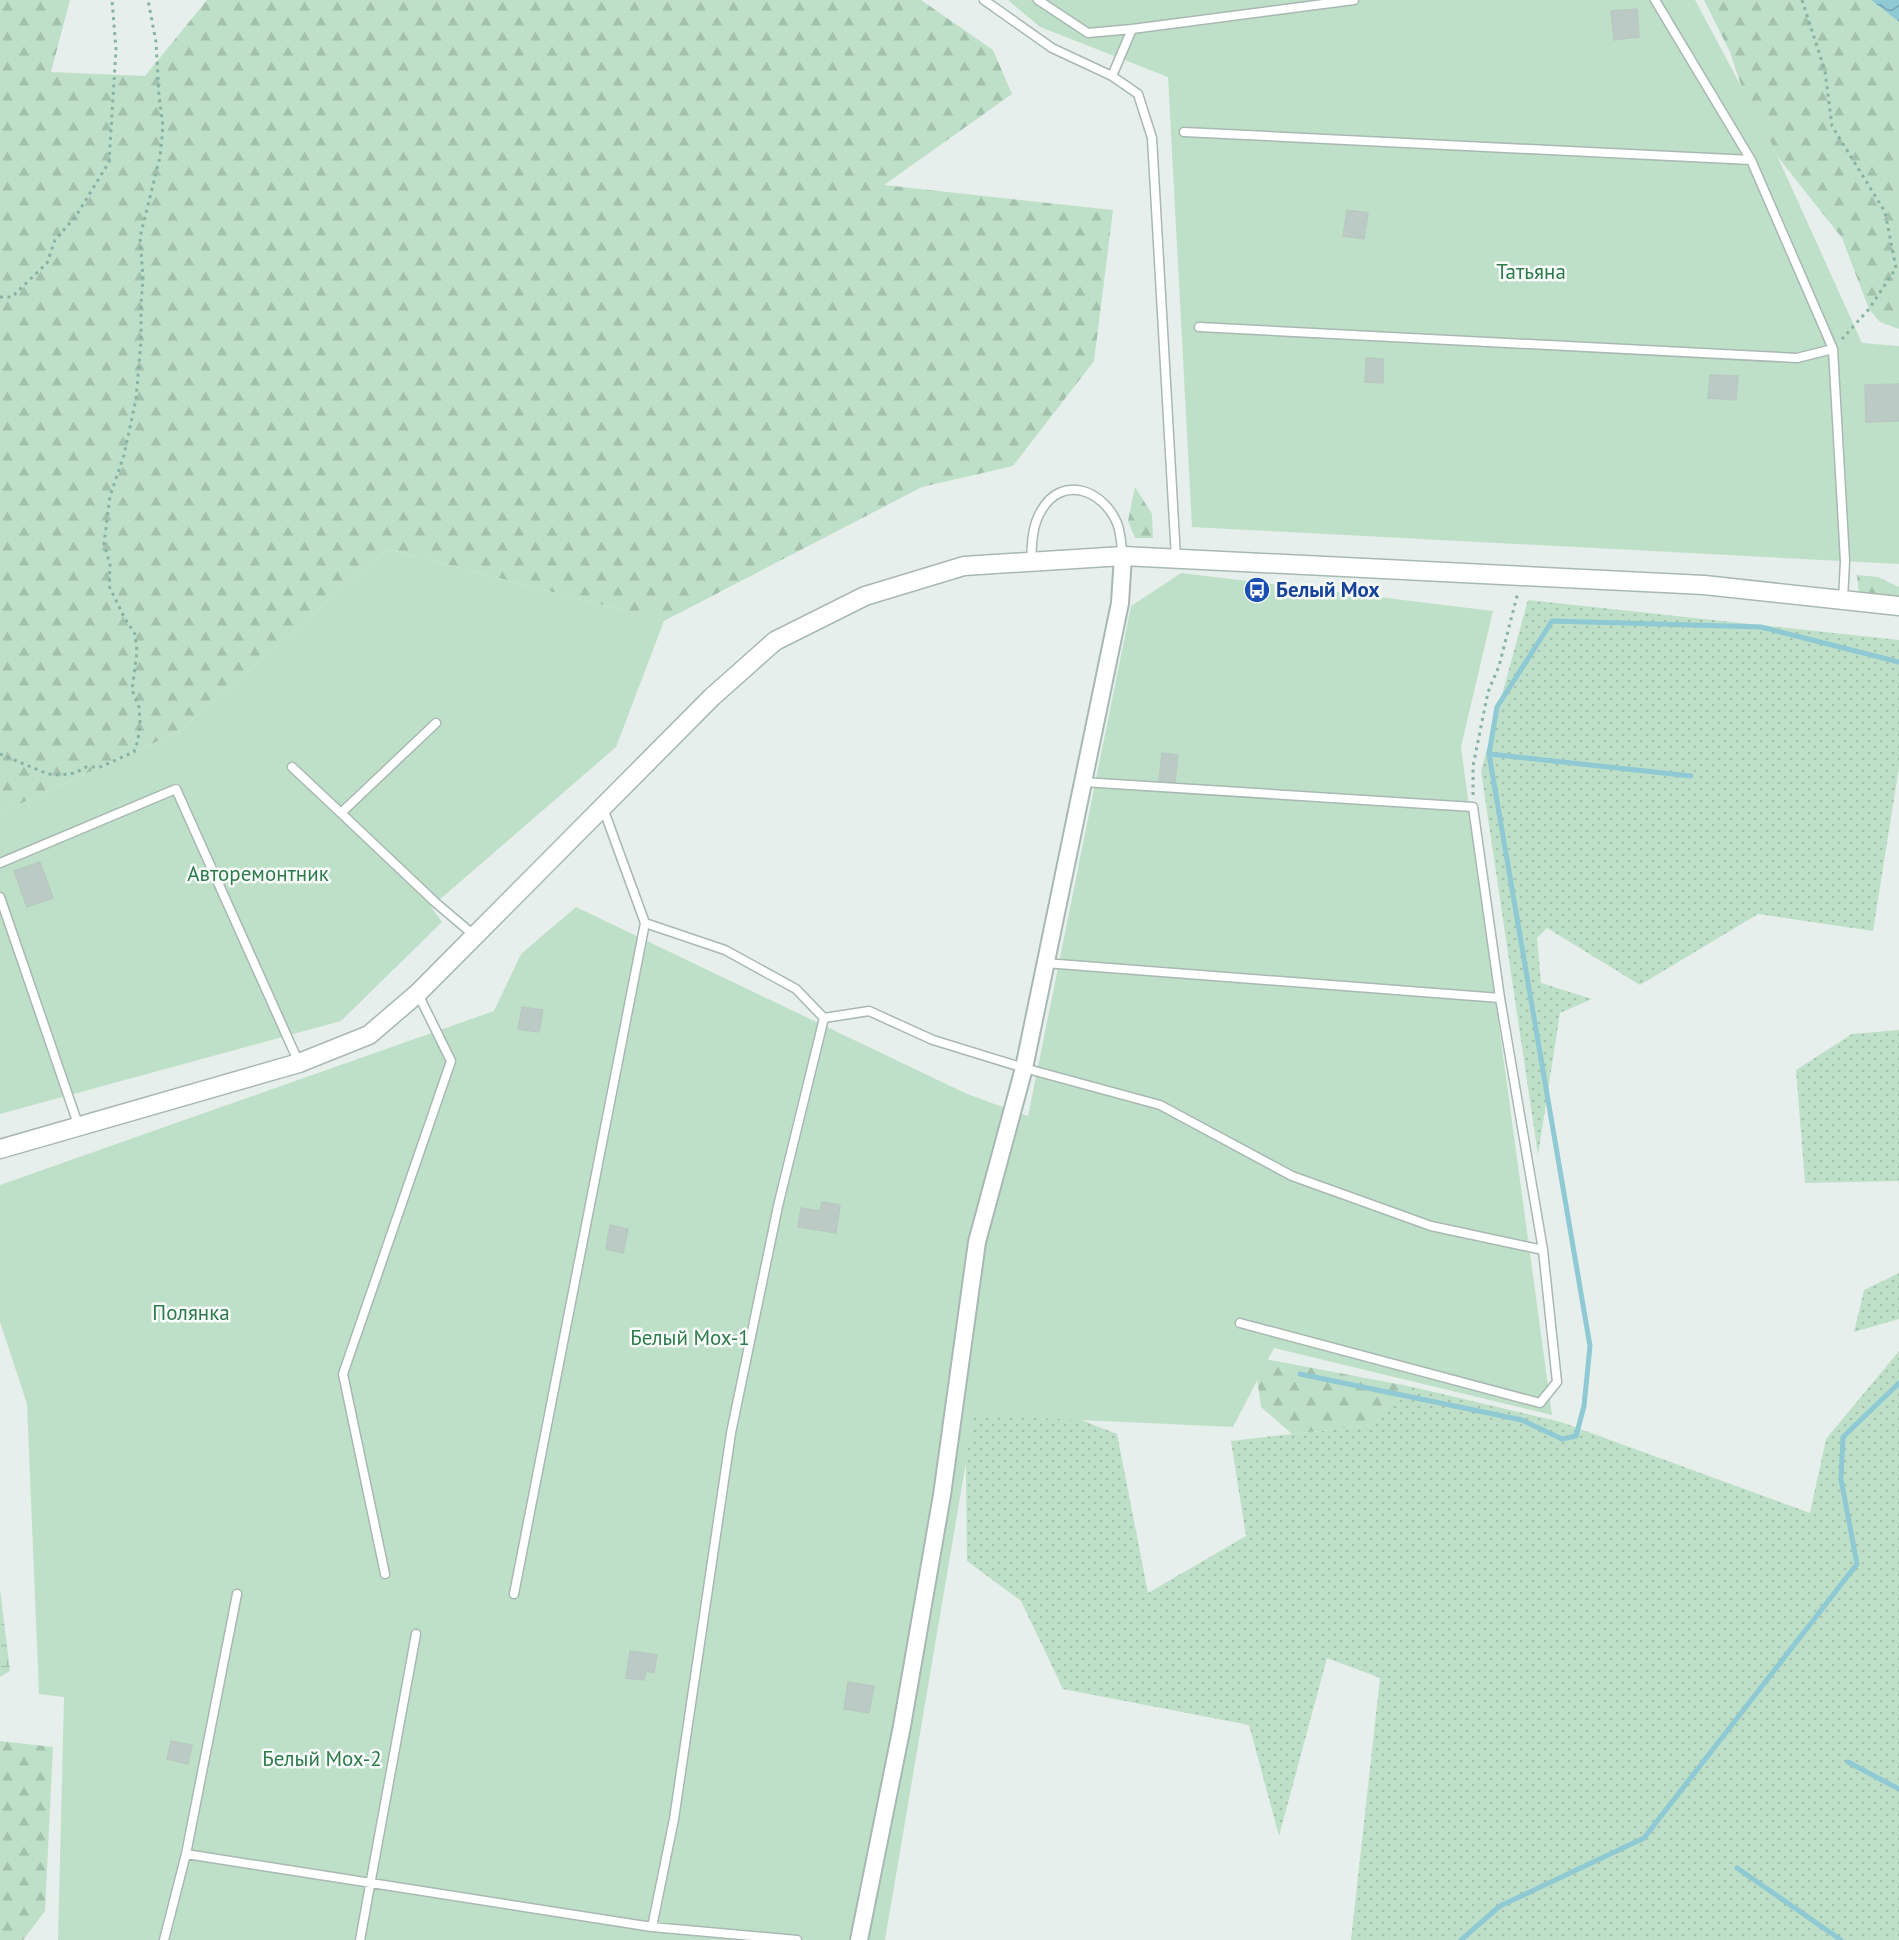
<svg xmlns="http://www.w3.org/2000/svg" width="1899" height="1940" font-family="'PT Sans',sans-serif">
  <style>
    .grass { fill: url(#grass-dots) }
    .forest { fill: url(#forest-firs) }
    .wetland { fill: url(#wetland-marsh) }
    .garden { fill: #bfe0c8 }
    .water { fill: url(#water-waves) }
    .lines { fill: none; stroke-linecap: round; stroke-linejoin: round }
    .stream { stroke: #8ec9d4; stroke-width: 5 }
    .building { fill: #bbcac4; stroke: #b8c9c2; stroke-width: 1.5 }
    .service-casing { stroke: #a8b8b2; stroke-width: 11 }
    .minor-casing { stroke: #a8b8b2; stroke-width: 20 }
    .tertiary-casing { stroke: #a8b8b2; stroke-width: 21 }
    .path { stroke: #86b3a5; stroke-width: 3; stroke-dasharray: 3 4.5; stroke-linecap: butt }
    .service { stroke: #fff; stroke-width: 8 }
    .minor { stroke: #fff; stroke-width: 16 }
    .tertiary { stroke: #fff; stroke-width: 18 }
    .labels { text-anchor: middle; stroke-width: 5; stroke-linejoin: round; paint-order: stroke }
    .park-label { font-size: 21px; fill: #2d7a4b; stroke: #f7fbf9 }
    .transit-label { font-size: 21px; font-weight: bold; fill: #164399; stroke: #f7fbf9; text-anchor: start }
  </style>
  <defs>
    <pattern id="grass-dots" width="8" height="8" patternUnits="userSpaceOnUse" patternTransform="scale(1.5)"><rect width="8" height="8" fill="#bfe0c8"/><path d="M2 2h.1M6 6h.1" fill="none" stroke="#a4c1ad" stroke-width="1.8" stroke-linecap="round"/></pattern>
    <pattern id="forest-firs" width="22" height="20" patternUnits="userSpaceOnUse" patternTransform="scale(1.5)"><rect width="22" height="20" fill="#bfe0c8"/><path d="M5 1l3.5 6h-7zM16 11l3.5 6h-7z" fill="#a4c1ad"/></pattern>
    <pattern id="wetland-marsh" width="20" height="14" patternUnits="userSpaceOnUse" patternTransform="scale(1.5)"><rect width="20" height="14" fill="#bfe0c8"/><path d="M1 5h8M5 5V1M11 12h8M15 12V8" fill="none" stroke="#a4c1ad"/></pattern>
    <pattern id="water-waves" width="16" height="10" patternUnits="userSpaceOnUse" patternTransform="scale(1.5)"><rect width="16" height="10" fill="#8ec9d4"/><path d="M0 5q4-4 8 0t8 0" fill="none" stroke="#74a5ad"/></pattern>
  </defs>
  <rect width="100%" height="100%" fill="#e6efeb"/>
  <path class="grass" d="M1528,600l371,40v127l-26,164 -115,-17 -118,71 -93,-57 -10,10 4,45 51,16 -32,14 -22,142 -57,-384z
    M1899,1030v151l-94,2 -9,-113 56,-36z
    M1899,1273v46l-45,13 10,-42z
    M1899,1351v589h-548l29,-262 -53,-20 -48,178 -30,-111 -186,-36 -42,-88 -54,-40 -2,-162 42,-8 110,43 31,159 98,-57 -15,-95 141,-16 36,-39 153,36 249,91 16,-74z"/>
  <path class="forest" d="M0,0h70l-19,72 94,4 62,-76h714l72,50 19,44 -128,91 229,25 -19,151 -81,105 -91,21 -258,134 -277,-72 -209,183 -178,81z
    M1704,0h167l28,22v307l-19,-7 -11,-13 -27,-71 -87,-110 -25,-76z
    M1135,487l17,27 1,24h-18l-7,-17z
    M1857,575l21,2 21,10v11l-40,-4z
    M1254,1357l154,29 -36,39 -80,9 -31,-27z
    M0,1741l53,6 -8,164 -22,29h-23z"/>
  <path class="wetland" d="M0,1589l10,82 -10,6z"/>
  <path class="garden" d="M1008,0h687l76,142 91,201 37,3v218l-707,-37 -24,-450 -128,-50z
    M387,549l277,72 -48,126 -185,160 11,15 -101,99 -341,93v-301l178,-81z
    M1181,573l312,38 -32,136 91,668 -278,-67 -41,79 -259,-12 -89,525h-827l6,-243 -25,-3 -12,-290 -27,-82v-137l494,-174 27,-57 55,-47 391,187 61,22 103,-510z"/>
  <path class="water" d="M1871,0h28v22z"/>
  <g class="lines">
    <path class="stream" d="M1489,754l202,22
      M1300,1374l222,46 40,19 14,-3 8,-30 6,-60 -101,-592 8,-47 55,-86 209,6 138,35
      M1848,1762l51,27
      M1737,1868l104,72
      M1461,1940l39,-34 144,-68 213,-274 -16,-85 2,-42 56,-54"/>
  </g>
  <path class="building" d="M1637,9l2,28 -25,3 -3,-29z
    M1347,210l21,3 -4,26 -21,-3z
    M1366,358l17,1v24l-18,-1z
    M1710,375l28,1 -2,24 -28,-2z
    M1899,384v37l-33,1 -1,-37z
    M1162,753l16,2 -3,27 -16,-2z
    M40,862l13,36 -26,9 -13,-36z
    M522,1007l21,3 -4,22 -21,-3z
    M822,1202l18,3 -4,28 -38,-6 3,-19 19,3z
    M610,1225l18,4 -5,24 -17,-4z
    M630,1651l27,4 -3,18 -8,-2 -2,9 -18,-2z
    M848,1682l26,4 -5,27 -25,-4z
    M171,1741l21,4 -4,19 -21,-5z"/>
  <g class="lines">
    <g class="service-casing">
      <path id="service" d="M984,0l68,48 60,28 26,18 14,44 24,420
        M1038,0l50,33 44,-4 222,-29
        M1655,0l96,160 82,189 12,212 -2,39
        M1112,76l20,-47
        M1184,132l567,28
        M1199,327l598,31 36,-9
        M1031,561c1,-18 1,-35 10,-50 21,-37 62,-21 76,12 4,9 4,23 6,33
        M436,723l-95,90 95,90 39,33
        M292,767l49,46
        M1083,782l390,25 27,191 43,252 14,132 -17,21 -300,-80
        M0,863l176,-74 123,274
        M0,897l79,230
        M645,923l80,27 71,39 28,29 45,-7 64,29 91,28 136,37 132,71 139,50 112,24
        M1045,963l455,35
        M385,1574l-42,-200 108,-313 -33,-67
        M514,1594l131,-671 -42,-115
        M186,1854l466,73 145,13
        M652,1927l22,-108 57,-386 47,-227 46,-188
        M164,1940l22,-86 51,-260
        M360,1940l56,-306"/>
    </g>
    <g class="minor-casing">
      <path id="minor" d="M859,1940l43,-214 40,-231 35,-253 47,-174 96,-465 3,-47"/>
    </g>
    <g class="tertiary-casing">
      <path id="tertiary" d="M0,1149l299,-86 70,-28 49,-42 294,-296 63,-56 90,-45 99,-30 159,-10 581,29 195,21"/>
    </g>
    <path class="path" d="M1802,0l23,71 7,55 53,86 11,56 -27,41 -27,30
      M0,297h12l35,-34 8,-23 21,-24 33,-54 7,-113 -4,-49
      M0,754l48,20 12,1 15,-2 11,-6h14l34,-15 4,-12 2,-17 -1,-16 -7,-17 5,-38 -2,-18 -11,-17 -15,-31 1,-21 -6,-21 6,-48 14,-41 12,-56 5,-57v-38l2,-26 -3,-41 20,-80 3,-31 -4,-30 -3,-54 -8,-42
      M1473,795v-29l15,-74 11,-26 19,-74"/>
    <use href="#service" class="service"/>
    <use href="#minor" class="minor"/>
    <use href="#tertiary" class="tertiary"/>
  </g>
  <defs>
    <g id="bus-disc" transform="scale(1.35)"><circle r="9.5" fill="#1a4fb4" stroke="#f7fbf9"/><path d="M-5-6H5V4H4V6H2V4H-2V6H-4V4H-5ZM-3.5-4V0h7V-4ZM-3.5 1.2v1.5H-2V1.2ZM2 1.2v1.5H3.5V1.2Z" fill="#fff"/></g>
  </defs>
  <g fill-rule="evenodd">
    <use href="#bus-disc" x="1257" y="590"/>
  </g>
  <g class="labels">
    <g class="park-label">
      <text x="1531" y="279">Татьяна</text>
      <text x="258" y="881">Авторемонтник</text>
      <text x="191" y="1320">Полянка</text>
      <text x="690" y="1345">Белый Мох-1</text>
      <text x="322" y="1766">Белый Мох-2</text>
    </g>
    <g class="transit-label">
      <text x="1276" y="597">Белый Мох</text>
    </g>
  </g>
</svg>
